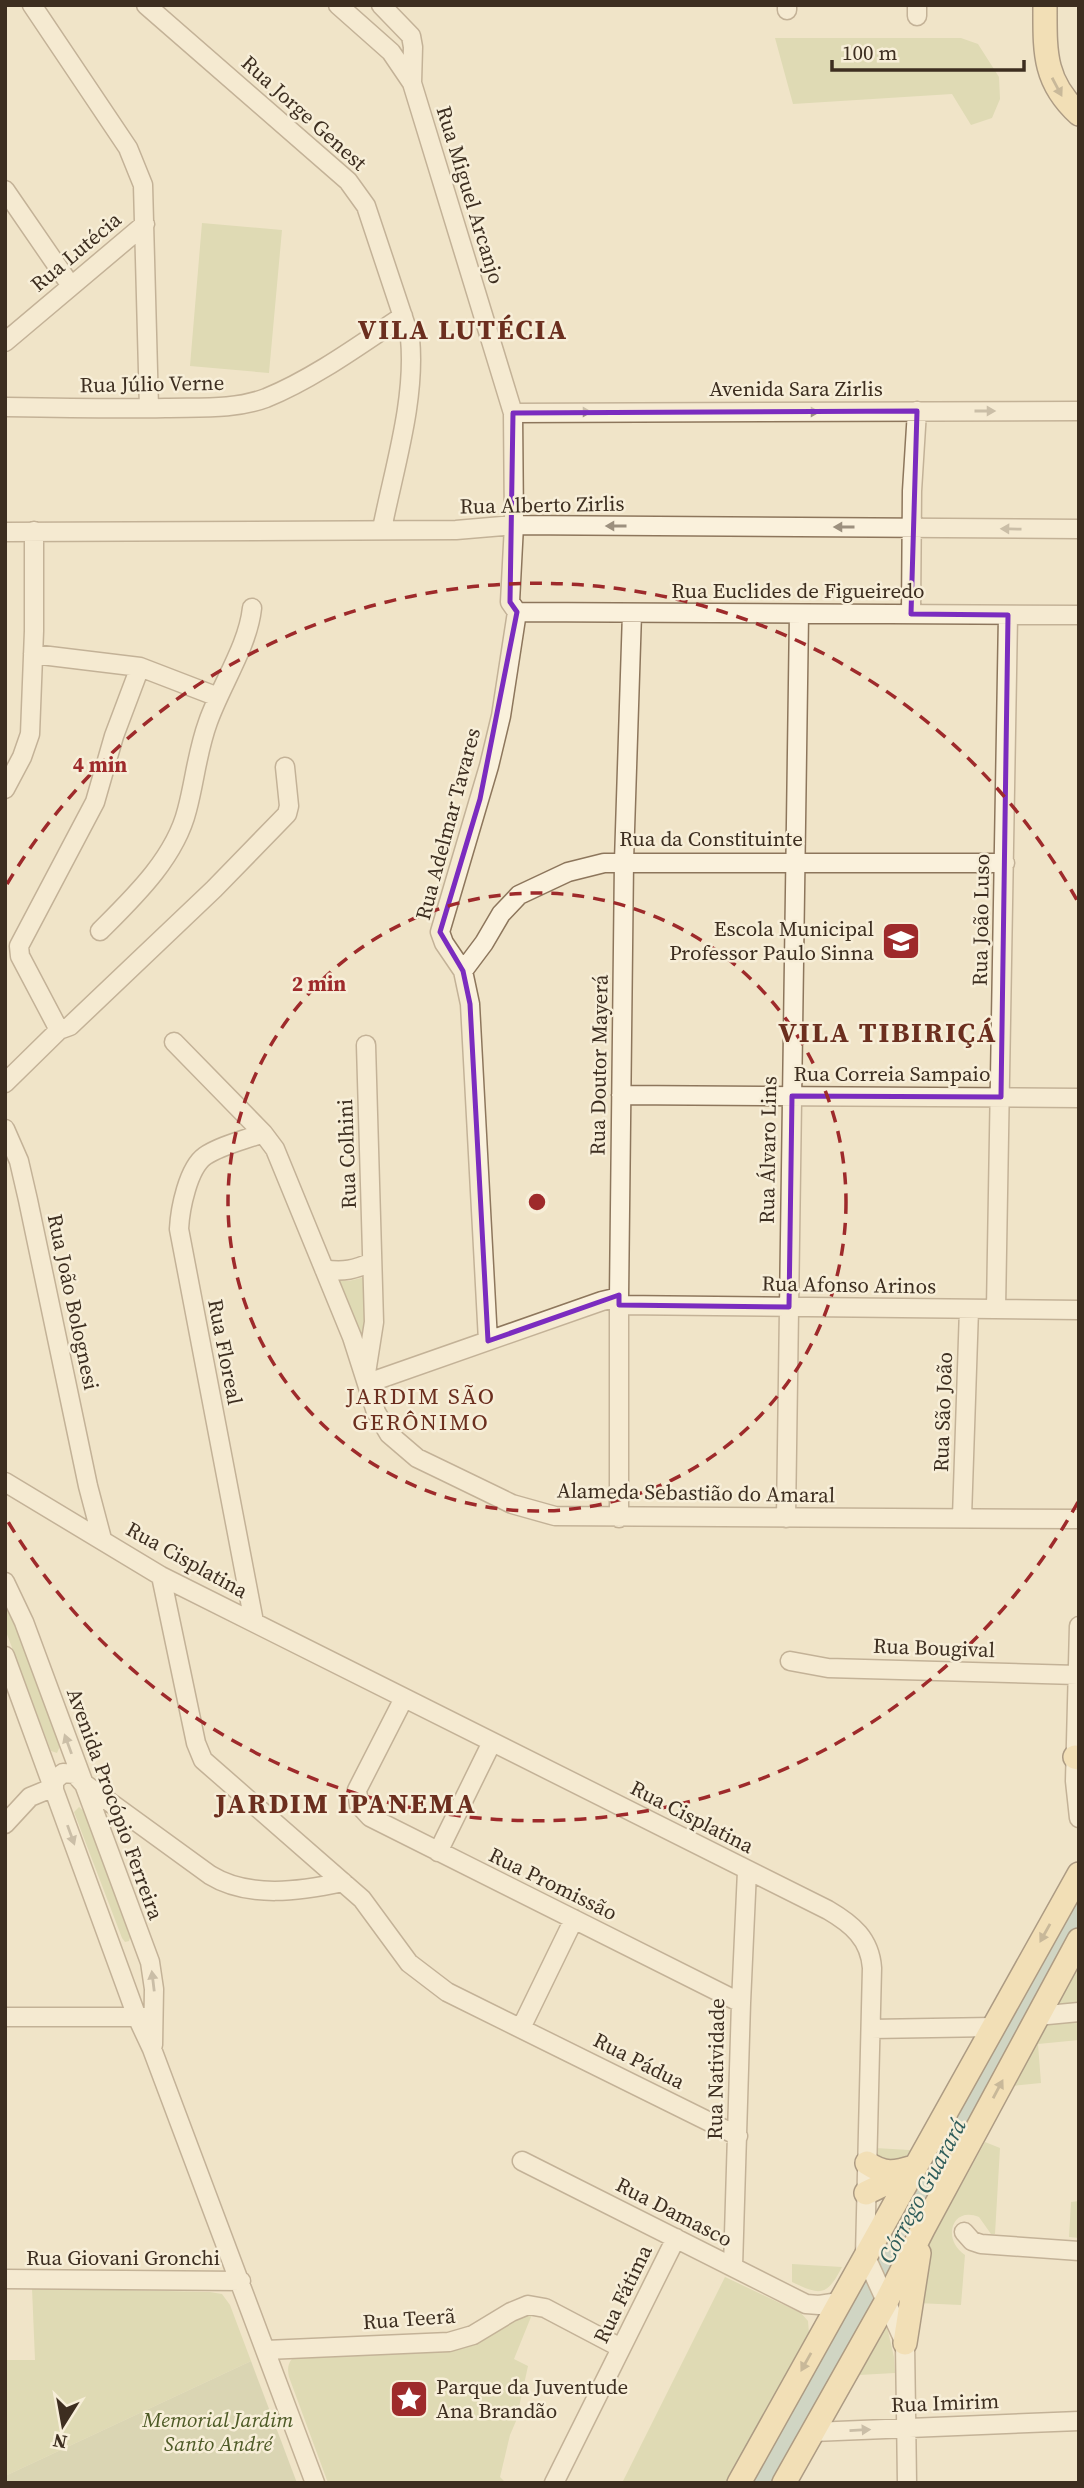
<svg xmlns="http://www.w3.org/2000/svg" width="1084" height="2488" font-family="'Source Serif 4',serif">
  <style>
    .green { fill: #c9cf9b }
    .cemetery { fill: #bfc49a }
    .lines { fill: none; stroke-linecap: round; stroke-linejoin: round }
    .river { stroke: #a9c4bc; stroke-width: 23 }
    .minor-casing { stroke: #8d765c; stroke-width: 21 }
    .major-casing { stroke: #5b4430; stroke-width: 26 }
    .minor { stroke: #faf1dc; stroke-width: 18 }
    .major { stroke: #f3d9a0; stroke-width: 23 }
    .oneway { fill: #988460 }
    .oneway2 { fill: #9c907e }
    .marked { fill: none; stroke: #7b2cbf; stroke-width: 5; stroke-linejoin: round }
    .ring { fill: none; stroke: #9e2a2b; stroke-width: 3.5; stroke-dasharray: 12 9 }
    .labels { text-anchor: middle; stroke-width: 5; stroke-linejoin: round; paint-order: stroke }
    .street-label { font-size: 21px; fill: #3d2e20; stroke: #f7eed8 }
    .poi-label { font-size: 21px; fill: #3d2e20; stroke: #f7eed8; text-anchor: end }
    .park-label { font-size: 21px; font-style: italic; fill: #4d5a26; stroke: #f7eed8 }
    .neighbourhood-label { font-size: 23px; letter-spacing: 2px; fill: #6b2e1e; stroke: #f7eed8 }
    .water-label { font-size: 23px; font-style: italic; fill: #2f5d5a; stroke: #f7eed8 }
    .district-label { font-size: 28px; font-weight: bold; letter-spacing: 2px; fill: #6b2e1e; stroke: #f7eed8 }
    .centre { fill: #9e2a2b; stroke: #f7eed8; stroke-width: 3.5 }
    .ring-label { font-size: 21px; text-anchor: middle; font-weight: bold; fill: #9e2a2b; stroke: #f7eed8; stroke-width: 5; stroke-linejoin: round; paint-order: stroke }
  </style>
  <rect width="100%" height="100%" fill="#f0e4c8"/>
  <path class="green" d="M961,38l17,6 21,33 1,22 -8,19 -21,7 -19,-31 -159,10 -18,-66z
    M202,223l80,7 -13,143 -79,-7z
    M365,1277l1,57 -4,3 -27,-57 14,1z
    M5,1603l12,21 43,122 -3,7 -6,-2 -46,-122z
    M79,1807l5,4 47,124 -2,6 -4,1 -3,-4 -48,-126z
    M1079,1963v77l-41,4 3,39 -29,3z
    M985,2142l15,6 -5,86h-4l-12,-17c-28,-11 -37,23 -14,38l-4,50 -44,-2 8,-49 5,-12z
    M875,2148l35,2 -4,7 -12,7 -15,-6z
    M1079,2201v37l-10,-1 2,-35z
    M792,2264l50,3c-15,29 -21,29 -50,15z
    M725,2277l76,36 7,8 1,12 -81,150h-106z
    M32,2288l178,4 12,2 8,11 21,56 -246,115v-116h30z
    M533,2312l-19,47 14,7 -12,55 -6,14 -10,42 6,6h-178l-39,-106c-2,-9 -1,-15 6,-21l153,-7 74,-35z
    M887,2327l7,30 1,16 -36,2z"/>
  <path class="cemetery" d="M251,2361l46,122h-292v-7z"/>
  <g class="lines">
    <path class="river" d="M765,2483l123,-224 141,-271 50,-88"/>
    <g class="minor-casing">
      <path id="minor" d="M32,5l96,143 15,37 6,223
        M146,5l202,176 18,25 44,132c6,62 -16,130 -28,191
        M338,5l53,47 21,31 101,330 1,112 -4,77 7,10 -16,104 -12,50 -49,166 4,11 19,28 7,33 18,337
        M381,5l30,31 2,11 -1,36
        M917,5v11
        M787,10v-5
        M5,190l66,96
        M5,342l140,-118
        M5,407c54,1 107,2 160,1 34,-1 69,2 101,-10 47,-19 95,-54 137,-82
        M513,413l566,-2
        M5,532l451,-2 58,-5 565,4
        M517,612l562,3
        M911,614l1,-123 5,-80
        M33,654l107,13 78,30
        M5,789l17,-32 8,-23 4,-103v-100
        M100,931c34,-34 75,-73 87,-121 8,-30 10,-58 21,-88 13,-37 40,-76 44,-114
        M463,971l21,-28 17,-29 18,-19 49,-23 36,-9h401
        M59,1030l11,-4 144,-137 73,-75 2,-8 -4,-39
        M174,1042l89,91 12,16 77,188 24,75 13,22 28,24 27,13 68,33 43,12 524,3
        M5,1083l54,-53 -39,-74 -1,-10 76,-144 19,-66 26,-69
        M621,1095l458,3
        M5,1129l14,32 9,39 60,286 14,53
        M324,1269c19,4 32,0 48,-7
        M619,1305l460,5
        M996,1309l12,-694
        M366,1373l8,-51 -8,-277
        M368,1383l234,-82 17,-4
        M5,1482l156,94 667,334c24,14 42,29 44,58l-7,287 40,88 2,140
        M962,1517l7,-208
        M619,1518v-221l5,-436 8,-248
        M786,1518l13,-904
        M161,1576l35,167 7,17 159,139 47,64 38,29 291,144
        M5,1582l19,40 126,340 4,27 -1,56
        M254,1622l-75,-393c1,-20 9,-61 26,-73 16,-11 40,-16 58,-23
        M1079,1626l-4,155 4,37
        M5,1656l132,361 15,32 163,434
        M790,1661l38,7 249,7
        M404,1698l-47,92 2,15 11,12 371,186
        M54,1787v-6l9,-8 12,1 7,8 128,93c39,24 91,16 133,7
        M5,1824l25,-27 24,-10
        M438,1852l54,-110
        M1037,2016l42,-4
        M5,2017h142
        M521,2028l53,-109
        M871,2029l122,-2
        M522,2161l284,143 13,1 20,-3
        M964,2232l8,9 9,3 98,7
        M733,2267l8,-264 6,-132
        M5,2279l236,2
        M266,2350l183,-8 24,-7 38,-23 17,-7 17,3 76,40
        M813,2432l266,-11
        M554,2483l122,-245"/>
    </g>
    <g class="major-casing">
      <path id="major" d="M1045,5c0,46 -2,76 34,109
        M1075,1757l4,1
        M867,2163c18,12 27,10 47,4
        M866,2193l39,-19
        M905,2343l14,-90
        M739,2483l340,-609
        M784,2483l102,-181 37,-73 156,-289"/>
    </g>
    <use href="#minor" class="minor"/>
    <use href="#major" class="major"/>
  </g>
  <defs><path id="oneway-solid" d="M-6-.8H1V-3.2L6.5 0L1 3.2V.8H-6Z" transform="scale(1.75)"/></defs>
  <g class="oneway">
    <use href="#oneway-solid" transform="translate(1057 87) rotate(62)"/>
    <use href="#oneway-solid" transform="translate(1045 1933) rotate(119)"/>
    <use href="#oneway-solid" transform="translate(998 2089) rotate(-62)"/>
    <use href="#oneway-solid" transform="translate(806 2362) rotate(119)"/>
  </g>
  <g class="oneway2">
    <use href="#oneway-solid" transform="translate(985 411)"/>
    <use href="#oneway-solid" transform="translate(581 412)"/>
    <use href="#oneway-solid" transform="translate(809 412)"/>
    <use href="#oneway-solid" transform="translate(616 526) rotate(-180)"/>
    <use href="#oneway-solid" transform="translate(844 527) rotate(-180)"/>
    <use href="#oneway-solid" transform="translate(1011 529) rotate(-179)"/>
    <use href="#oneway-solid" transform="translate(68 1744) rotate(-110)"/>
    <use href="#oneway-solid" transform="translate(71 1835) rotate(70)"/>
    <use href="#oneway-solid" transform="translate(153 1981) rotate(-97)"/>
    <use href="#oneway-solid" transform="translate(860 2430) rotate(-3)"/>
  </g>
  <path d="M0 0H1084V2488H0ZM917,411l-6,203 97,1 -7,482 -209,-1 -3,211 -170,-2v-10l-131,46 -18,-337 -7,-33 -23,-39 40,-133 37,-187 -7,-10 3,-189z" fill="#f0e4c8" fill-opacity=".55" fill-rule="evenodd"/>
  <path class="marked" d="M917,411l-6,203 97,1 -7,482 -209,-1 -3,211 -170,-2v-10l-131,46 -18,-337 -7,-33 -23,-39 40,-133 37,-187 -7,-10 3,-189z"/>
  <g class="ring">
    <circle cx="537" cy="1202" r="309"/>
    <path d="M1078 1502A618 618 0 0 1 7 1520M7 884A618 618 0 0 1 1078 902"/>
  </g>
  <defs>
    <g id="school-square" transform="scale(2.0125)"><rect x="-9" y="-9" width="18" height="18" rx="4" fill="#9e2a2b" stroke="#f7eed8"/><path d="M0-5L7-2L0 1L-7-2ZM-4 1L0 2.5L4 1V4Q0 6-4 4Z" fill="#fff"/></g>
    <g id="sight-square" transform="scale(2.0125)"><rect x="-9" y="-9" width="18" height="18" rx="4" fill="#9e2a2b" stroke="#f7eed8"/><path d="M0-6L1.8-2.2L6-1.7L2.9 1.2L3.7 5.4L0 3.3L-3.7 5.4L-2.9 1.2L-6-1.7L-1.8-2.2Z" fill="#fff"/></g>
  </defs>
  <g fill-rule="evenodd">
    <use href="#school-square" x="901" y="941"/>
    <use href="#sight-square" x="409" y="2399"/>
  </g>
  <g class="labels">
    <g class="street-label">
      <text transform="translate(304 113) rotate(42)" y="7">Rua Jorge Genest</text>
      <text transform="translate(470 195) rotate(73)" y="7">Rua Miguel Arcanjo</text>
      <text transform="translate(76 252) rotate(-40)" y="7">Rua Lutécia</text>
      <text transform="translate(152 384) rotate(-1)" y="7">Rua Júlio Verne</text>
      <text x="796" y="396">Avenida Sara Zirlis</text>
      <text transform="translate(542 505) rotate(-1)" y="7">Rua Alberto Zirlis</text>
      <text x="798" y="598">Rua Euclides de Figueiredo</text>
      <text transform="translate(448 824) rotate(-75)" y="7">Rua Adelmar Tavares</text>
      <text x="711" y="846">Rua da Constituinte</text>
      <text transform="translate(981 920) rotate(-89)" y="7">Rua João Luso</text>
      <text transform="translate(599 1065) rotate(-89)" y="7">Rua Doutor Mayerá</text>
      <text x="892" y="1081">Rua Correia Sampaio</text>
      <text transform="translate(768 1150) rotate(-89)" y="7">Rua Álvaro Lins</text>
      <text transform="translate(347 1154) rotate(-92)" y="7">Rua Colhini</text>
      <text transform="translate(849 1285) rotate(1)" y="7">Rua Afonso Arinos</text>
      <text transform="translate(73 1302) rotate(78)" y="7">Rua João Bolognesi</text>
      <text transform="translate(225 1352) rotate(79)" y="7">Rua Floreal</text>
      <text transform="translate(943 1412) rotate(-88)" y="7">Rua São João</text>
      <text transform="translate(696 1493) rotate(1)" y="7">Alameda Sebastião do Amaral</text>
      <text transform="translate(187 1560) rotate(29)" y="7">Rua Cisplatina</text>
      <text transform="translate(934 1648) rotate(2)" y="7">Rua Bougival</text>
      <text transform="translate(115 1804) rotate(70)" y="7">Avenida Procópio Ferreira</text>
      <text transform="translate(692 1817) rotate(27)" y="7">Rua Cisplatina</text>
      <text transform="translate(553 1884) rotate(26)" y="7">Rua Promissão</text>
      <text transform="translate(639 2061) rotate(27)" y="7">Rua Pádua</text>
      <text transform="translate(716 2069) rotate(-89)" y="7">Rua Natividade</text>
      <text transform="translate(674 2212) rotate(27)" y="7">Rua Damasco</text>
      <text x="123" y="2265">Rua Giovani Gronchi</text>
      <text transform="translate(623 2294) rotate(-64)" y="7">Rua Fátima</text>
      <text transform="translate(409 2319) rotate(-4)" y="7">Rua Teerã</text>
      <text transform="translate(945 2403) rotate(-2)" y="7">Rua Imirim</text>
    </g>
    <g class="poi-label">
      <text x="874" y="936">Escola Municipal<tspan x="874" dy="24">Professor Paulo Sinna</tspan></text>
      <text x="436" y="2394" text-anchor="start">Parque da Juventude<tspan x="436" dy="24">Ana Brandão</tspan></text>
    </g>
    <g class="park-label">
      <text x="218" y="2427">Memorial Jardim<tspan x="218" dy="24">Santo André</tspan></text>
    </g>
    <g class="neighbourhood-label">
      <text x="421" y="1404">JARDIM SÃO<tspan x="421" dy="26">GERÔNIMO</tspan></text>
    </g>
    <g class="water-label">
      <text transform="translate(922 2191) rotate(-62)" y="8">Córrego Guarará</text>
    </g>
    <g class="district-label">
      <text x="463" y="339">VILA LUTÉCIA</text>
      <text x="888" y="1042">VILA TIBIRIÇÁ</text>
      <text x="346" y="1813">JARDIM IPANEMA</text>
    </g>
  </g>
  <circle cx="537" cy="1202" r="10" class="centre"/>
  <g class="ring-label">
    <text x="100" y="772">4 min</text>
    <text x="319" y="991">2 min</text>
  </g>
  <rect width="1084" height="2488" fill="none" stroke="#3d2e20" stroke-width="14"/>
  <g transform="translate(63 2425) rotate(191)" stroke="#f7eed8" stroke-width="5" paint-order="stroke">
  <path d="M0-5L12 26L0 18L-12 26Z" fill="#3d2e20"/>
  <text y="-10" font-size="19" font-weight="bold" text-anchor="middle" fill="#3d2e20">N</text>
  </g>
  <path d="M832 60v10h192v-10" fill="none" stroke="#3d2e20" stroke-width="3.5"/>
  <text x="842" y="60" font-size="21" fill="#3d2e20" stroke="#f7eed8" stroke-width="5" paint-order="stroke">100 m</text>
</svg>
